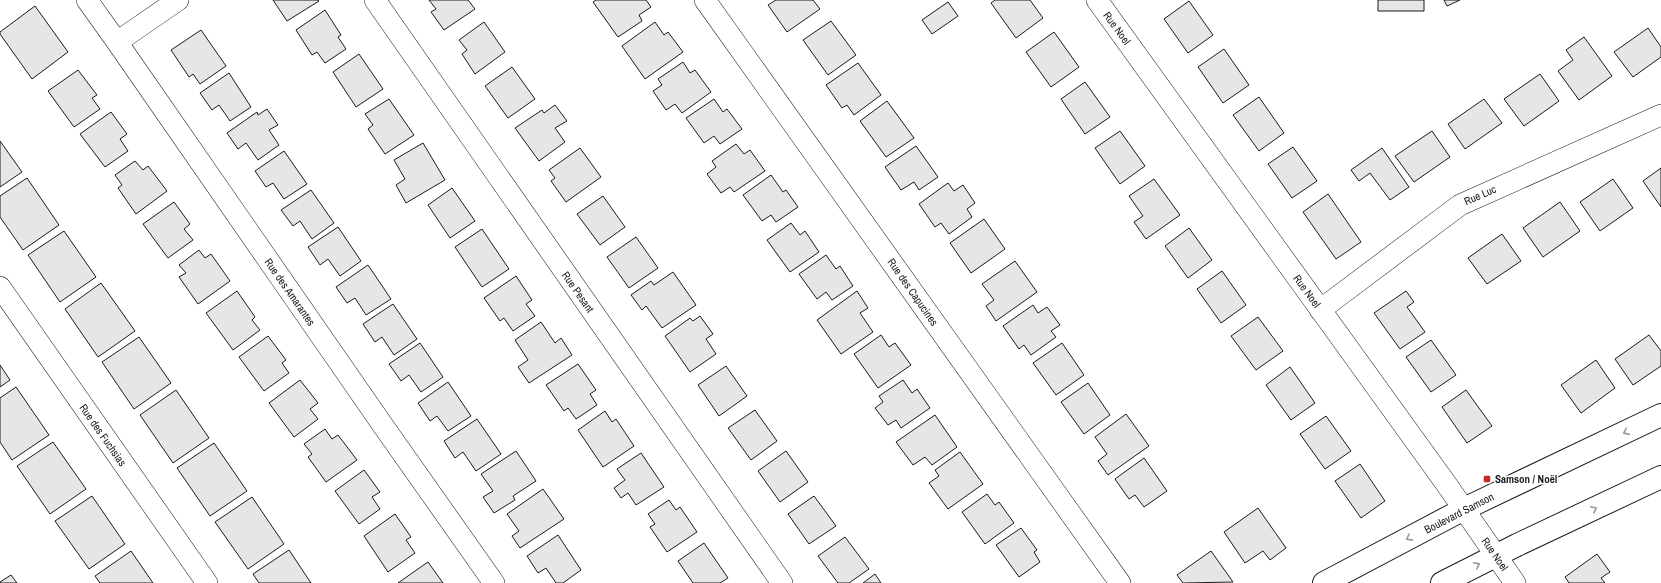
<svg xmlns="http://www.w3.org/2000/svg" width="1661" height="583" font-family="'Archivo Narrow',sans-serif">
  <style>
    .building { fill: #e6e6e6; stroke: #1a1a1a }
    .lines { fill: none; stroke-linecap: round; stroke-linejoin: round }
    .street-casing { stroke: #1a1a1a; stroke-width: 22 }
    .secondary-casing { stroke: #1a1a1a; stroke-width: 24 }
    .street { stroke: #fff; stroke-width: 21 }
    .secondary { stroke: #fff; stroke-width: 22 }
    .oneway { stroke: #989898 }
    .poi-dot { fill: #c62828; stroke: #fff; stroke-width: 1.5 }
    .labels { text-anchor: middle; stroke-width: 3; stroke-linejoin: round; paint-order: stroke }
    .street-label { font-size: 11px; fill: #1a1a1a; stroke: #fff }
    .poi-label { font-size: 11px; font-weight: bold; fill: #1a1a1a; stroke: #fff; text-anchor: start }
  </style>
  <rect width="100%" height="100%" fill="#fff"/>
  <path class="building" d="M273,0h45l1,1 -32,20z
    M429,0h39l7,9 -31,21 -13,-18 5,-3z
    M596,0h50l5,7 -12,8 3,6 -24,16 -25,-35z
    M776,0h37l7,9 -33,23 -19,-27z
    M995,0h35l13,18 -27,20 -25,-35z
    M1378,0h46v11h-46z
    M1444,0h16l-13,6z
    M1189,1l24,34 -25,18 -24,-34z
    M948,2l10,14 -26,18 -10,-14z
    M35,6l33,46 -36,27 -32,-45v-2z
    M325,10l16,25 -3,2 8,12 -21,14 -8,-11 -5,3 -16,-25z
    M831,21l25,34 -28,20 -25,-35z
    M484,22l21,30 -30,22 -13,-20 5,-4 -8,-10z
    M655,22l9,13 4,-3 15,20 -38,27 -23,-33z
    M1648,28l13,19v10l-28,20 -19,-25z
    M201,30l25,36 -26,18 -7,-10 -4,3 -18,-27z
    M1054,32l25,35 -28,20 -25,-35z
    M1584,37l28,39 -33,24 -21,-29 15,-11 -7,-10z
    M1224,49l25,36 -26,18 -25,-36z
    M359,54l24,35 -27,18 -23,-35z
    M683,62l7,11 5,-3 16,22 -29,21 -7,-9 -9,6 -13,-19 9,-6 -4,-6z
    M858,63l23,32 -27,20 -7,-10 -5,3 -16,-23z
    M512,67l23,32 -27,19 -23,-32z
    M78,70l19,25 -5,3 8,11 -26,18 -26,-36z
    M229,73l22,34 -21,14 -11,-16 -7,5 -12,-17z
    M1540,74l19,27 -35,25 -20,-27z
    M1085,82l25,35 -25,17 -24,-35z
    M1259,97l25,36 -25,18 -26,-36z
    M389,99l25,36 -29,19 -17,-25 5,-4 -8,-11z
    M714,99l9,13 4,-3 15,20 -22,15 -6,-8 -10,7 -18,-25z
    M1484,99l18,24 -37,26 -17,-25z
    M887,101l27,37 -28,19 -26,-36z
    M555,105l12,16 -12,7 10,14 -26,19 -24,-33 27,-18 2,3z
    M267,109l11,16 -9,5 10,15 -21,15 -12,-17 -8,6 -11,-16 30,-21 1,3z
    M111,112l16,22 -7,5 8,12 -23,16 -25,-33z
    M1120,131l25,35 -25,18 -25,-36z
    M1432,131l18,26 -36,25 -19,-26z
    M0,141l22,31 -22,15z
    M423,143l22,37 -39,23 -10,-18 9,-6 -11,-19z
    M736,144l8,10 6,-4 15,21 -31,21 -4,-5 -9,6 -14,-19 9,-7 -4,-6z
    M916,146l22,31 -19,13 -5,-8 -13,8 -16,-23z
    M1293,147l24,34 -25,17 -24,-34z
    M580,148l21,29 -35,25 -15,-21 4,-3 -6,-8z
    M1382,148l27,39 -19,13 -20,-27 -11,8 -8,-11z
    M284,151l23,33 -23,15 -11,-16 -7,4 -11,-16z
    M135,161l8,9 5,-4 19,25 -31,23 -18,-26 4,-3 -7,-10z
    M1661,168v39l-18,-26z
    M771,175l12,17 3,-2 12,17 -22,15 -5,-7 -9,6 -19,-26z
    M27,178l32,47 -36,25 -23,-33v-21z
    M1154,179l26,36 -34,24 -12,-17 9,-6 -14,-20z
    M1613,179l20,29 -33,23 -20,-29z
    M948,183l6,8 9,-6 12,18 -8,6 5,8 -23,17 -8,-11 -6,4 -16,-23z
    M452,188l23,33 -25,17 -22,-33z
    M311,190l23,33 -22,16 -12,-18 -7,5 -12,-16z
    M1328,194l33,48 -25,17 -33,-47z
    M603,196l22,31 -25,18 -23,-31z
    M174,202l16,22 -6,5 9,11 -25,18 -25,-34z
    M1560,202l20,29 -37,26 -20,-29z
    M984,219l21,30 -34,24 -21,-30z
    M791,223l9,12 5,-4 14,21 -29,20 -23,-32z
    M338,227l23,34 -21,15 -12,-17 -8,6 -12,-18z
    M1189,228l23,32 -24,18 -23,-32z
    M482,229l27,40 -27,18 -27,-40z
    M64,231l32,46 -36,25 -32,-47z
    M1502,234l19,27 -34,23 -19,-26z
    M636,237l22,31 -29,20 -22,-31z
    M199,250l6,8 6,-4 19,27 -32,23 -19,-27 7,-4 -7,-8z
    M826,255l10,14 4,-3 13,20 -21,14 -6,-8 -9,7 -18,-25z
    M1015,261l22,31 -41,29 -10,-15 8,-6 -12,-16z
    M368,265l23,34 -25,16 -11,-17 -8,5 -11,-16z
    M1222,271l24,34 -25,18 -24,-34z
    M673,272l23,33 -34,23 -16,-22 -4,4 -11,-15 20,-14 3,4z
    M516,276l16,24 -6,4 9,12 -22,15 -9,-13 -4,3 -16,-23z
    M101,283l34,48 -37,26 -33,-48z
    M237,291l18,26 -3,3 8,10 -27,20 -27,-37z
    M857,291l11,17 -8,5 13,19 -32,22 -24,-34z
    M1406,291l8,11 -7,5 18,25 -25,17 -26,-36z
    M393,304l24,35 -23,16 -12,-18 -7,5 -12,-18z
    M1033,305l5,8 9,-6 13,18 -9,6 5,6 -25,18 -7,-10 -5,4 -16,-23z
    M700,316l13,18 -7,5 10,15 -26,18 -25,-36 25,-18 3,3z
    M1258,317l25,34 -27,19 -25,-34z
    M541,322l14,21 6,-5 11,17 -43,28 -11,-16 10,-7 -13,-20z
    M881,335l8,12 6,-4 16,22 -33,23 -24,-34z
    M1649,335l12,16v15l-28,19 -18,-26z
    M268,336l18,24 -4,3 7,10 -25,18 -25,-34z
    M139,337l32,46 -37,26 -32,-47z
    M1431,340l25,35 -25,17 -25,-35z
    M420,343l23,34 -22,15 -12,-17 -8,6 -12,-17z
    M1062,343l22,32 -28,20 -23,-32z
    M1596,360l19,28 -34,25 -20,-28z
    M578,364l18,26 -6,4 7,11 -21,14 -8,-11 -4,3 -18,-26z
    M0,365l10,15 -10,7z
    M726,366l21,30 -28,20 -21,-31z
    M1290,367l25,36 -24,17 -25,-35z
    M300,380l18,23 -8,6 8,10 -24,18 -25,-34z
    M903,380l9,13 5,-4 13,19 -29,20 -5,-8 -8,5 -13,-17 8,-6 -4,-6z
    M448,382l23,34 -23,15 -11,-15 -7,5 -12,-18z
    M1088,383l22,32 -26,19 -23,-32z
    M16,387l33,48 -37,25 -12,-18v-44z
    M176,390l33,48 -36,25 -33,-48z
    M1466,390l26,36 -25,17 -25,-36z
    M755,410l22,31 -26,19 -23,-32z
    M605,411l7,11 4,-3 18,27 -31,21 -25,-37z
    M1126,414l23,32 -41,29 -10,-14 9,-7 -12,-17z
    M935,415l22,32 -25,18 -7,-8 -12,8 -17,-23z
    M1326,416l25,35 -26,18 -25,-35z
    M477,419l24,35 -25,17 -13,-19 -8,6 -11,-17z
    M325,429l7,10 6,-4 19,25 -31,22 -18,-25 4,-3 -8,-10z
    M53,442l33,47 -36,25 -33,-48z
    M214,443l33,48 -37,25 -33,-48z
    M516,451l20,30 -23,15 2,4 -21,13 -11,-16 10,-6 -12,-17z
    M786,451l22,31 -28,20 -22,-31z
    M960,452l23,32 -35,25 -19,-26 10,-7 -4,-6z
    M641,453l23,34 -28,18 -8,-12 -7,5 -7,-10 11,-8 -8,-11z
    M1144,458l23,33 -23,16 -9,-12 -6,4 -14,-20z
    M1360,464l25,37 -24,17 -26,-37z
    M364,470l16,22 -8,5 8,12 -21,15 -24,-33z
    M543,489l21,30 -44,29 -8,-12 7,-5 -12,-17z
    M987,494l8,11 4,-3 15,21 -29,21 -23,-32z
    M92,496l33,48 -36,25 -34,-48z
    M814,496l22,30 -27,18 -21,-30z
    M252,497l32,47 -36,25 -33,-47z
    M669,500l7,10 4,-3 17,25 -30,20 -17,-25 5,-3 -7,-10z
    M1258,508l28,40 -16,12 -7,-9 -18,12 -21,-31z
    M395,514l16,23 -5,3 9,13 -27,19 -24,-36z
    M1021,528l16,22 -3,2 6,10 -21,15 -23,-32z
    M558,535l23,35 -18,13h-7l-10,-15 -8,5 -11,-17z
    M845,537l24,32 -20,14h-11l-20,-27z
    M704,543l24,35 -8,5h-27l-15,-22z
    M289,550l22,33h-52l-6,-9z
    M131,551l22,32h-53l-5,-7z
    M1211,551l22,31 -50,1 -6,-8z
    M1597,554l13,18 -9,6 4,5h-36l-4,-6z
    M428,562l15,21h-45l27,-19z
    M875,574l6,9h-18z
    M11,575l6,8h-17v-1z"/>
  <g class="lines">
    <g class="street-casing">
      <path id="street" d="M87,0l30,42 267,385 110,156
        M375,0l407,583
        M705,0l415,583
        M1097,0l350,485 68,98
        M117,42l61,-42
        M0,287l207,296
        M1320,310l140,-105 201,-90"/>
    </g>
    <g class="secondary-casing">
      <path id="secondary" d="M1324,583l140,-74 197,-94
        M1442,583l75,-38 144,-68"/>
    </g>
    <use href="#street" class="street"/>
    <use href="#secondary" class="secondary"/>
  </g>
  <defs><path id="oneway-chevron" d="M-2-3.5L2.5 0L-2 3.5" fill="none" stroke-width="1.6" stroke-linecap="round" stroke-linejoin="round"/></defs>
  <g class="oneway">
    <use href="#oneway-chevron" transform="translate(1626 432) rotate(154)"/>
    <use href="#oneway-chevron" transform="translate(1594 509) rotate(-25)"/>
    <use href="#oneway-chevron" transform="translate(1409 538) rotate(152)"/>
    <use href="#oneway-chevron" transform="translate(1477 565) rotate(-27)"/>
  </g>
  <rect class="poi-dot" x="1483" y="475" width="8" height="8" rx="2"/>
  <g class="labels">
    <g class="street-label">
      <text transform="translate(1117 28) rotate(54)" y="4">Rue Noel</text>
      <text transform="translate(1480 195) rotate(-24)" y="4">Rue Luc</text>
      <text transform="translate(1307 291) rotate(54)" y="4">Rue Noel</text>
      <text transform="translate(290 292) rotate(55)" y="4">Rue des Amarantes</text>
      <text transform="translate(578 292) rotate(55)" y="4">Rue Pesant</text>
      <text transform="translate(913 292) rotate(55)" y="4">Rue des Capucines</text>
      <text transform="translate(103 435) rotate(55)" y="4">Rue des Fuchsias</text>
      <text transform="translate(1459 513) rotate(-27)" y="4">Boulevard Samson</text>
      <text transform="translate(1495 554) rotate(55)" y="4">Rue Noel</text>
    </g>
    <g class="poi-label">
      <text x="1495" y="483">Samson / Noël</text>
    </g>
  </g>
</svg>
